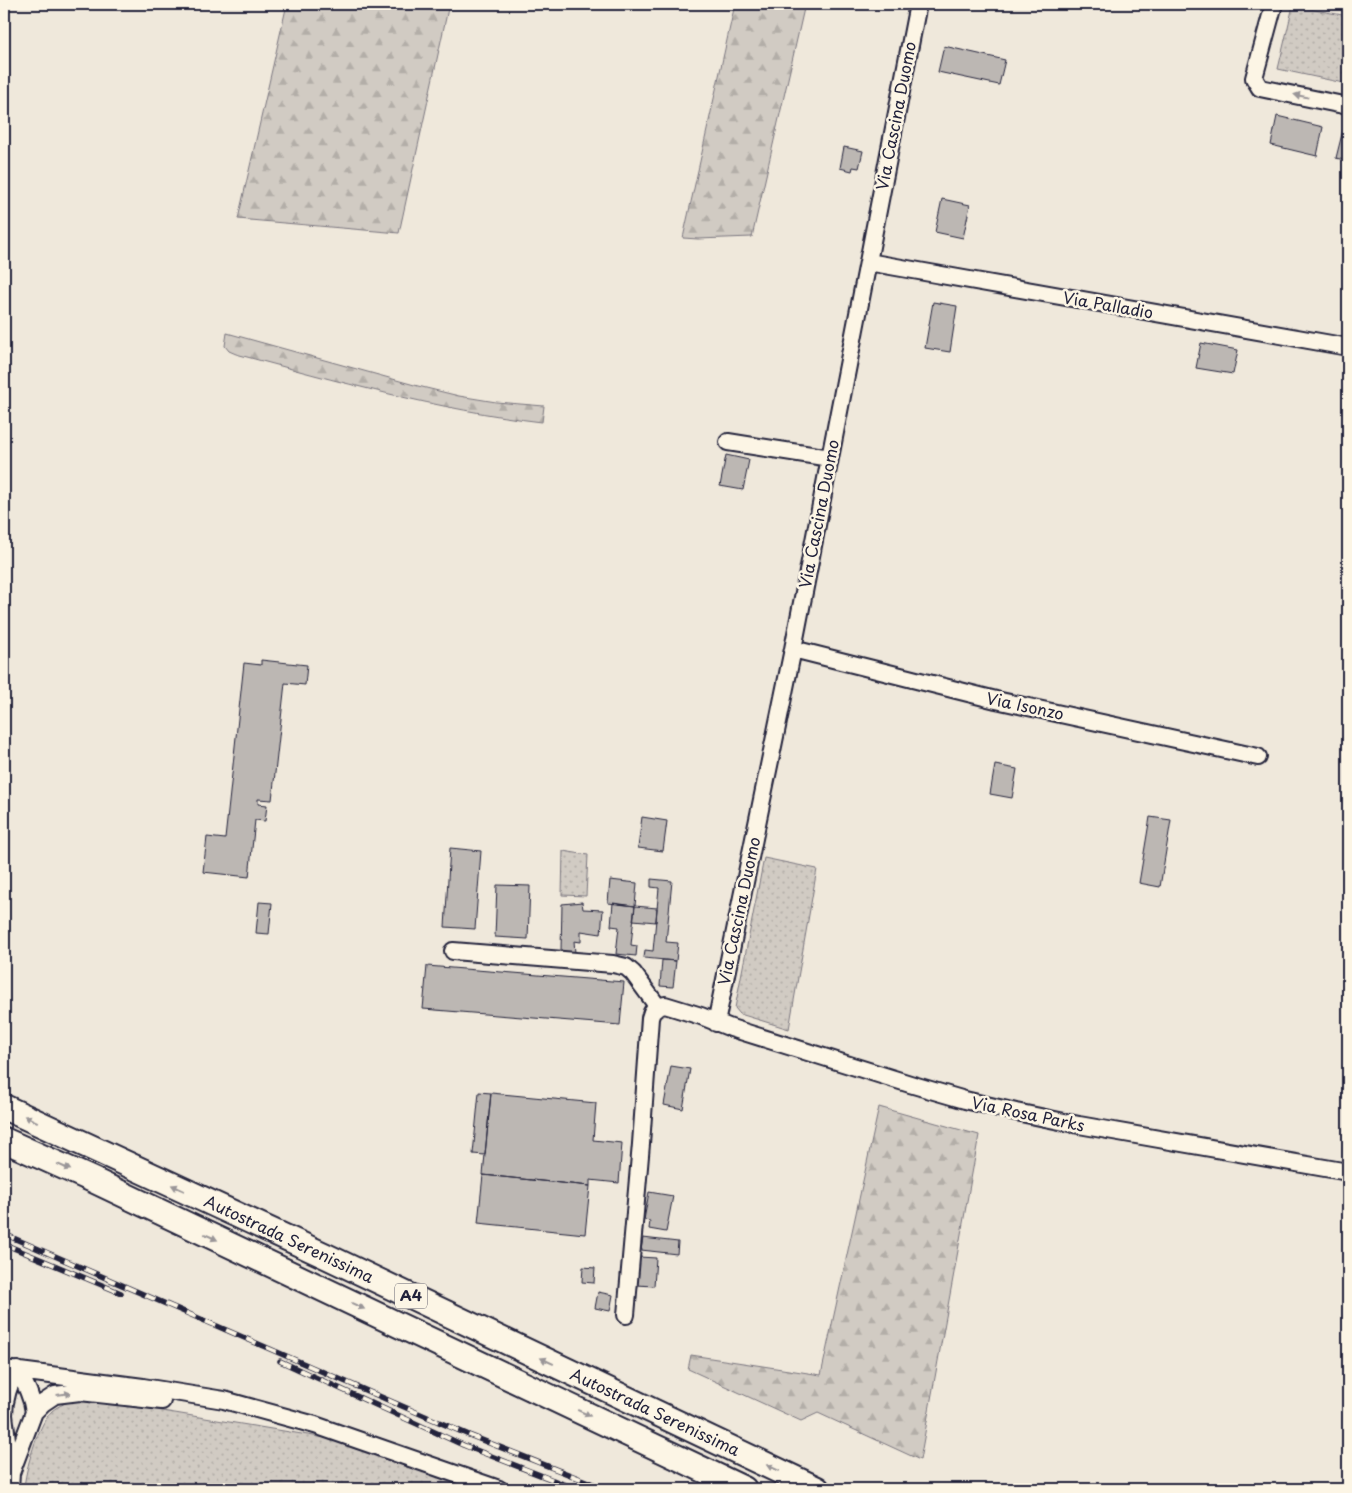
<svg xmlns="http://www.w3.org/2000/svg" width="1352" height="1493" font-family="'Playpen Sans',sans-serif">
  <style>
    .grass { fill: url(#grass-dots); stroke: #7a767f }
    .forest { fill: url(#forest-firs); stroke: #7a767f }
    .building { fill: #bcb7b3; stroke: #22223b }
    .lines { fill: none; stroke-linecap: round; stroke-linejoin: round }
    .minor-casing { stroke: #22223b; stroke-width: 20 }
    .highway-casing { stroke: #22223b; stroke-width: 28 }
    .minor { stroke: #fcf5e5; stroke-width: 16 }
    .highway { stroke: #fcf5e5; stroke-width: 24 }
    .rail-casing { stroke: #22223b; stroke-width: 5.5 }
    .rail { stroke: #fcf5e5; stroke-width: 4; stroke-dasharray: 11; stroke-linecap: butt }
    .oneway { fill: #9a9698 }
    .labels { text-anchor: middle; stroke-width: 5; stroke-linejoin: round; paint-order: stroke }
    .shield { fill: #fcf5e5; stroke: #63616e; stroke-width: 1 }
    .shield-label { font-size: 15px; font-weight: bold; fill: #22223b }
    .street-label { font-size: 16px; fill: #22223b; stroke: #fcf5e5 }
  </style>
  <defs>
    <pattern id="grass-dots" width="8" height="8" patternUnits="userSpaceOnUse" patternTransform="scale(1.25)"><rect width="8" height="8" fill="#d1cbc3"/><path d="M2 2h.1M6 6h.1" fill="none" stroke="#b3aea8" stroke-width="1.8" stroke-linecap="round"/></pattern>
    <pattern id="forest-firs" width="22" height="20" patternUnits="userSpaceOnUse" patternTransform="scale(1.25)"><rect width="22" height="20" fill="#d1cbc3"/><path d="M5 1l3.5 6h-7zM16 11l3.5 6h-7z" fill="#b3aea8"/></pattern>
  </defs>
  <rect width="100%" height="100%" fill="#efe8db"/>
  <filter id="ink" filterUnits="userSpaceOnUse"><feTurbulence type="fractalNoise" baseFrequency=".02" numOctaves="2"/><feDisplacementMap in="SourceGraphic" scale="10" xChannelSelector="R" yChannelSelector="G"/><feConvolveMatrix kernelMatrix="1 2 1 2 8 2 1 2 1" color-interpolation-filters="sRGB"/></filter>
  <g filter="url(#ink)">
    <path class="grass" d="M1293,6l55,10v68l-70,-15z
      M563,851l25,4 -2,41 -24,-1z
      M764,858l53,11 -28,160 -49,-15 -5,-6z
      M77,1399h13l242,40 144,50h-452c1,-18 14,-65 28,-78 7,-6 16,-9 25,-12z"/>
    <path class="forest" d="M287,4h162l-50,229 -161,-14z
      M735,4h70l-53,233 -54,2 -15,-1z
      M227,333l191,53 41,10 37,6 48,4 -2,16c-104,-12 -205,-41 -306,-68l-7,-3 -4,-5z
      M879,1107l100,28 -59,325 -102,-47 -17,8 -113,-52 3,-14 130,20z"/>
    <path class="building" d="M944,46l61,14 -6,25 -61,-13z
      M1277,116l46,11 -6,29 -46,-11z
      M1343,130l5,1v30l-12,-3z
      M844,147l19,4 -4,17 -6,-1 -1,4 -12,-3z
      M942,199l28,6 -7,33 -28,-6z
      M933,302l24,4 -7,46 -25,-4z
      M1201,343l37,7 -5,24 -37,-6z
      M726,455l23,5 -6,30 -23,-4z
      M261,660l46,5 -2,20 -20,-2 -13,117 -14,-1v5l9,1 -2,16 -10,-1 -6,57 -46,-5 4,-35 18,2 19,-176 17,2z
      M995,765l22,4 -5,29 -22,-4z
      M642,817l25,4 -4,30 -25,-3z
      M1150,817l21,3 -11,67 -21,-4z
      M450,848l31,3 -6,78 -30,-2z
      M651,879l21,2 -6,61 12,1 -2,18 -32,-3 1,-8 8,1 6,-63 -8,-1z
      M610,880l27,3 -2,23 -27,-3z
      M497,885l33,1 -2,53 -33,-2z
      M259,902l13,1 -3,31 -13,-1z
      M582,902l1,7 20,1 -2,24 -20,-3v11l-7,-1 1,12 -14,-2 1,-47z
      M613,903l22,3 -4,39 6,1 -1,10 -20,-2 3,-27 -8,-1z
      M635,906l22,2 -1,14 -23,-2z
      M662,960l14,1 -3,26 -13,-1z
      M427,966l197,16 -4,43 -197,-16z
      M671,1066l19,3 -7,40 -19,-4z
      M479,1092l12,1 -6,62 -12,-1z
      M491,1093l105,10 -3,37 29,3 -3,40 -29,-3v6l-107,-11z
      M483,1175l107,11 -5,48 -107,-11z
      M649,1192l24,4 -7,36 -17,-3 1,-8 -6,-1z
      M643,1238l35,4 -1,12 -36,-4z
      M639,1257l17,1 -2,28 -18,-1z
      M583,1267l12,1 -1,15 -12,-1z
      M598,1292l15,3 -3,16 -15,-3z"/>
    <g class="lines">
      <g class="minor-casing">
        <path id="minor" d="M1274,4l-20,74 6,10 88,18
          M868,262l480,85
          M728,442l102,16
          M793,649l203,51 262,57
          M453,951l160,13 13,3 7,6 25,34
          M716,1023l77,-374 125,-645
          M626,1315l15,-171 9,-126 2,-6 6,-5 7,-2 36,11 30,12 179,56 55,16 51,12 63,13 269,47
          M4,1369l139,18 81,13 91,25 184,64
          M4,1415c0,-17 5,-30 13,-45 9,14 15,26 17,42
          M4,1415l7,58 -1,16
          M11,1473l23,-61 9,-9 12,-8 25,-3 82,9"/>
      </g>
      <g class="highway-casing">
        <path id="highway" d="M4,1107l324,150 489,232
          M4,1140l89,40 651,309"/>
      </g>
      <use href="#minor" class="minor"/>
      <use href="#highway" class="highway"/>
      <g class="rail-casing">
        <path id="rail" d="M4,1234l465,201 137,54
          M4,1244l117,49
          M280,1361l183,84 113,44"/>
      </g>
      <use href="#rail" class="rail"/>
    </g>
    <defs><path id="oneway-solid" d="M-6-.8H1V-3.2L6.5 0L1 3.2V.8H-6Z" transform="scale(1.25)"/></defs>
    <g class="oneway">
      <use href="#oneway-solid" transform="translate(1301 96) rotate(-168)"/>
      <use href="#oneway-solid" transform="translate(31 1119) rotate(-155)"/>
      <use href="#oneway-solid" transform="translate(64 1167) rotate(24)"/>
      <use href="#oneway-solid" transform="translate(178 1188) rotate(-155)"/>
      <use href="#oneway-solid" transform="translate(211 1237) rotate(25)"/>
      <use href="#oneway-solid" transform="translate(358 1306) rotate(25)"/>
      <use href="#oneway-solid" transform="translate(547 1361) rotate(-155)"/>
      <use href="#oneway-solid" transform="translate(64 1394) rotate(-7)"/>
      <use href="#oneway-solid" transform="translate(584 1413) rotate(25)"/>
      <use href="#oneway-solid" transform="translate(773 1468) rotate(-155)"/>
    </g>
  </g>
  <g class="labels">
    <rect class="shield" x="395" y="1283.5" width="32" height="25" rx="4"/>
    <g class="shield-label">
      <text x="411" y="1301">A4</text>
    </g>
    <g class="street-label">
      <text transform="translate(896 116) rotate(-79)" y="6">Via Cascina Duomo</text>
      <text transform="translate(1108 305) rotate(10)" y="6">Via Palladio</text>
      <text transform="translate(819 514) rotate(-79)" y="6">Via Cascina Duomo</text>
      <text transform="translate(1025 706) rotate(12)" y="6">Via Isonzo</text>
      <text transform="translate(739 911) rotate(-78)" y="6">Via Cascina Duomo</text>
      <text transform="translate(1028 1114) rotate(12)" y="6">Via Rosa Parks</text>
      <text transform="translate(289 1239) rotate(25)" y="6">Autostrada Serenissima</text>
      <text transform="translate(655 1412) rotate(25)" y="6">Autostrada Serenissima</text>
    </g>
  </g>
  <rect width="1352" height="1493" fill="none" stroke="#fcf5e5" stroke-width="20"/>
  <rect x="10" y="10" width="1332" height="1473" fill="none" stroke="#22223b" stroke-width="2" filter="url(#ink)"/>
</svg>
